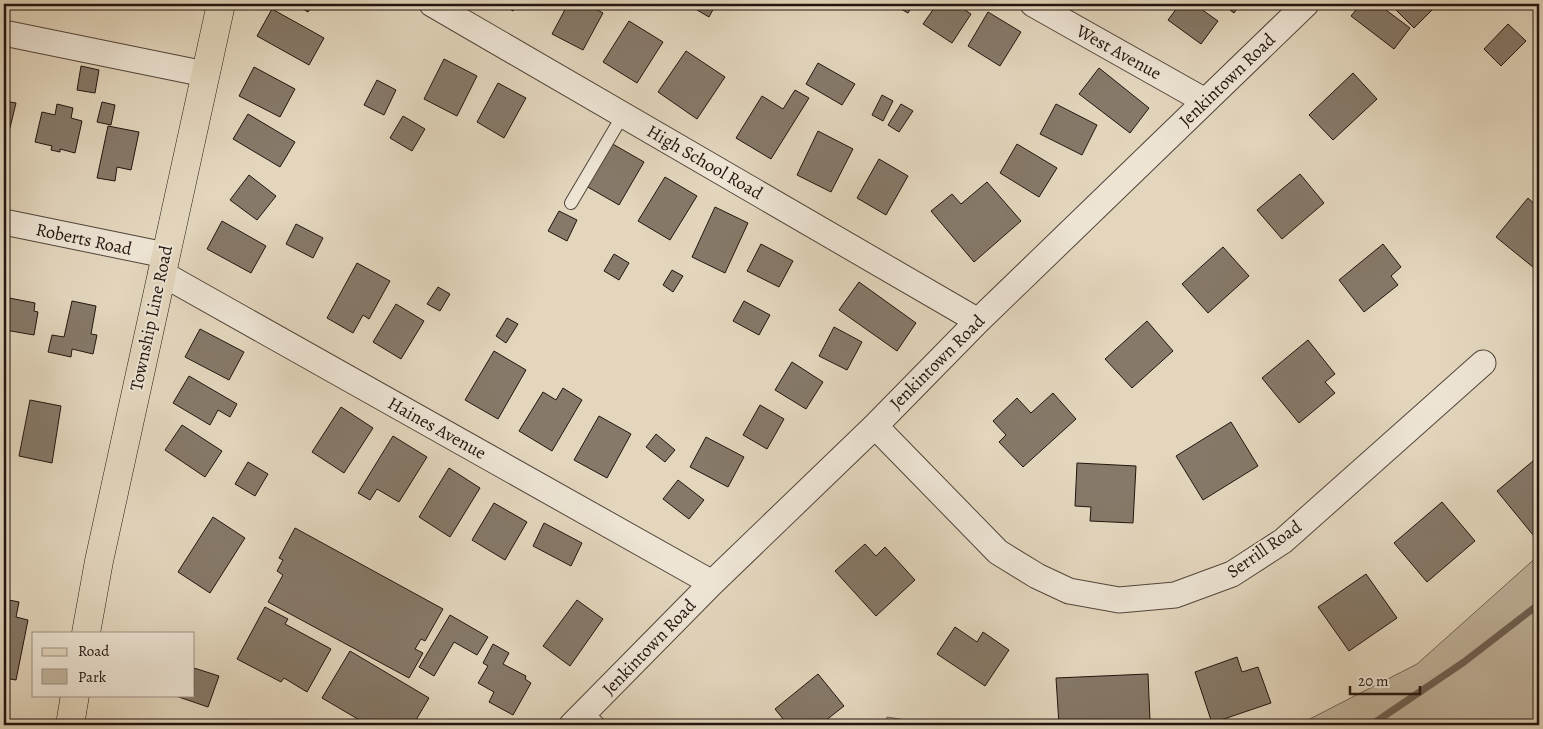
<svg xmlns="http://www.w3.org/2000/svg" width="1543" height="729" font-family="Alegreya,serif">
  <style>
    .green { fill: #c2b59f; stroke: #726557 }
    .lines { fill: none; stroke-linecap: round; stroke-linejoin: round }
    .stream { stroke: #6e6154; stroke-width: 7 }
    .building { fill: #867969; stroke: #22150f }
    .lane-casing { stroke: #52453a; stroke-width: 14 }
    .street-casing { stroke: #52453a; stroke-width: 27 }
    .primary-casing { stroke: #22150f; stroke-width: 29 }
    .lane { stroke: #ede4d4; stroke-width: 12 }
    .street { stroke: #ede4d4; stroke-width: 25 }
    .primary { stroke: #e3d6bd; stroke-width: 28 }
    .labels { text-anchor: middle; stroke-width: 4; stroke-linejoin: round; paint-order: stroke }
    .street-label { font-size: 18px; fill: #22150f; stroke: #ede4d4 }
  </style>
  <rect width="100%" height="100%" fill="#e3d6bd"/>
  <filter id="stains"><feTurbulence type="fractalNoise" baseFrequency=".004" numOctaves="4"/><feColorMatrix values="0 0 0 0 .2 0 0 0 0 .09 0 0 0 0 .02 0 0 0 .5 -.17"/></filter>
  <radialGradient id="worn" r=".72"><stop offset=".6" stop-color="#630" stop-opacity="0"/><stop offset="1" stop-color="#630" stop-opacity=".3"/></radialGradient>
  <path class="green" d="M1539,555v170h-241l119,-61z
    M887,717l49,8h-52z"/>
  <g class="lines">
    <path class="stream" d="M1371,725l93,-63 75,-58"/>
  </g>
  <path class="building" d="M59,4h20l-1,4z
    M295,4h18l-5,8z
    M501,4h17l-5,7z
    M568,4h25l-1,3 11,6 -20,37 -31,-16z
    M701,4h15l-7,13 -12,-7z
    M892,4h21l-5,9z
    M937,4h19l15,10 -19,29 -29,-19z
    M1180,4h14l24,17 -17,23 -33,-24z
    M1222,4h18l-6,9z
    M1361,4h17l32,24 -16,21 -43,-33z
    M1390,4h35l7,6 -18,18z
    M272,9l52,29 -15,27 -52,-29z
    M988,12l33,20 -21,34 -32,-20z
    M629,21l34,21 -26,41 -34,-21z
    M1508,24l18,17 -25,25 -17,-17z
    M686,51l39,26 -28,42 -39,-27z
    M444,59l33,17 -20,40 -33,-17z
    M818,63l37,21 -13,21 -36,-21z
    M81,66l18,4 -4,23 -18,-3z
    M254,67l41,22 -15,28 -41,-21z
    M1099,68l50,40 -19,25 -51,-39z
    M1353,73l24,26 -44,41 -24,-25z
    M377,80l19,10 -12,25 -20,-10z
    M498,83l28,15 -22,40 -27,-16z
    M795,90l14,8 -38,61 -35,-21 26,-42 21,13z
    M882,95l11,6 -10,20 -11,-6z
    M4,101l12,2 -8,33 -4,-1z
    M102,102l13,3 -4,20 -14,-3z
    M57,104l16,4 -2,10 11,3 -7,32 -15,-4v3l-9,-2 1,-4 -17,-4 7,-30 13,3z
    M901,104l12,7 -14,21 -11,-7z
    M1056,104l41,21 -15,30 -42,-21z
    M248,114l47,28 -15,25 -47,-28z
    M403,116l22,13 -13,22 -22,-13z
    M108,126l31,6 -8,38 -14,-3 -2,14 -18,-3z
    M818,131l35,18 -22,43 -34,-17z
    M611,143l33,19 -25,43 -33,-19z
    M1017,144l40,24 -18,29 -39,-24z
    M879,159l29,17 -22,39 -29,-17z
    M1300,174l24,29 -42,36 -25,-29z
    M249,175l27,21 -19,24 -27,-20z
    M665,177l32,19 -27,44 -32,-19z
    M987,182l34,39 -47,41 -43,-51 21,-17 9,10z
    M1528,198l11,10v64l-43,-35z
    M715,207l33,16 -23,50 -33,-16z
    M559,211l18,9 -10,21 -19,-10z
    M222,221l44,25 -15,27 -44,-24z
    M296,224l27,14 -10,20 -27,-14z
    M761,244l32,17 -14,26 -32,-16z
    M1383,244l18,23 -10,9 7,9 -34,27 -25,-32z
    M1223,247l26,29 -41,37 -26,-29z
    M614,254l15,9 -10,17 -15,-9z
    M357,263l33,18 -21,38 -6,-4 -10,18 -26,-15z
    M672,270l11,6 -10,16 -10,-7z
    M859,282l57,41 -19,28 -58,-41z
    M438,287l12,7 -10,17 -13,-7z
    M4,297l31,6 -1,8 4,1 -4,23 -29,-5 -1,5z
    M72,301l24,5 -5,28 6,1 -4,19 -21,-5 -1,8 -23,-5 4,-17 12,2z
    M744,301l26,14 -11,20 -26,-14z
    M396,304l28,17 -23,38 -28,-17z
    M507,318l11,6 -12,19 -10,-7z
    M1147,321l26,30 -41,37 -27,-29z
    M834,327l28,15 -15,28 -28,-14z
    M200,329l44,23 -15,28 -44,-23z
    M1308,340l27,34 -10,8 10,11 -36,30 -37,-45z
    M494,351l32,19 -28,49 -33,-19z
    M792,362l31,20 -17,27 -31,-19z
    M189,376l48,28 -7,13 -12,-7 -8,15 -37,-22z
    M563,388l19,12 -30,51 -33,-20 24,-39 13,8z
    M1053,393l23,26 -53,48 -24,-25 7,-7 -13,-14 24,-23 14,15z
    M30,400l31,6 -9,57 -33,-7z
    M760,405l24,14 -17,30 -24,-14z
    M341,407l32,21 -29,45 -32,-21z
    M599,416l32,18 -24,44 -33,-18z
    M1231,422l27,44 -55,34 -27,-44z
    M182,425l40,26 -17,26 -40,-27z
    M656,434l19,16 -10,12 -19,-15z
    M393,436l34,21 -28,45 -22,-13 -7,11 -12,-7z
    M706,437l38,20 -16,30 -38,-20z
    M1533,461l6,8 -1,72 -41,-50z
    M248,462l20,12 -13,22 -20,-12z
    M1077,463l59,3 -3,57 -43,-2 1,-14 -16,-1z
    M449,468l31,20 -30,49 -31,-20z
    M678,480l26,20 -15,19 -26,-20z
    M1442,502l33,39 -48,41 -33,-39z
    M494,503l33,19 -22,38 -33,-20z
    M213,517l32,21 -35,55 -32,-21z
    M544,523l38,20 -11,23 -38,-20z
    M295,528l148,81 -18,32 -4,-2 -6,10 8,4 -14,25 -141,-76 15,-27 -6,-4 6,-11 -4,-2z
    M865,544l11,12 9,-9 30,33 -39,36 -41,-45z
    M1366,574l31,44 -48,33 -31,-44z
    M4,599l15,3 -3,15 12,3 -12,60 -12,-2z
    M577,600l26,19 -33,47 -27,-20z
    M265,607l23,12 -3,5 46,25 -24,43 -23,-14 -3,4 -44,-23z
    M450,615l38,22 -11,18 -23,-13 -20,34 -15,-9z
    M955,627l22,15 6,-10 26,18 -24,36 -48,-32z
    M493,644l16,9 -6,11 23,12 -1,3 6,4 -18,32 -24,-13 5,-10 -16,-9 10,-17 -5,-3z
    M350,651l79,47 -16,27h-45l-46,-27z
    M1237,657l5,15 16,-5 13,36 -59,20 -17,-51z
    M194,668l25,8 -11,31 -35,-12h21z
    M818,674l26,32 -24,19h-32l-13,-16z
    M1148,674l2,47 -91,4 -3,-47z"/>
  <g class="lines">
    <g class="lane-casing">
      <path id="lane" d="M571,203l52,-88
        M586,711l14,14"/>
    </g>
    <g class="street-casing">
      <path id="street" d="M432,4l546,317
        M1033,4l172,97
        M4,33l201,41
        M4,222l161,33
        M161,273l551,310
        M875,426l123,126 39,24 32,15 50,9 56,-5 57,-21 51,-33 200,-178
        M572,725l140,-142 163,-157 103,-105 328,-317"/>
    </g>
    <g class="primary-casing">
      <path id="primary" d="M86,633l13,-72 122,-557
        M70,725l5,-30"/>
    </g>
    <use href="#lane" class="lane"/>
    <use href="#street" class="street"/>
    <use href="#primary" class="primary"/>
  </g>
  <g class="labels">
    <g class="street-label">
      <text transform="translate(1119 52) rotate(29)" y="6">West Avenue</text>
      <text transform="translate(1227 80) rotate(-44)" y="6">Jenkintown Road</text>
      <text transform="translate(705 162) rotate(30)" y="6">High School Road</text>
      <text transform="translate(84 239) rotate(12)" y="6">Roberts Road</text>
      <text transform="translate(151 318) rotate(-78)" y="6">Township Line Road</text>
      <text transform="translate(937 362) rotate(-45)" y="6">Jenkintown Road</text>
      <text transform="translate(437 428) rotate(29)" y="6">Haines Avenue</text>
      <text transform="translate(1264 549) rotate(-35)" y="6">Serrill Road</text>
      <text transform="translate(649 647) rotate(-46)" y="6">Jenkintown Road</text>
    </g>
  </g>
  <rect width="1543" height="729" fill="none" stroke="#e3d6bd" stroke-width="20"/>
  <rect x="5" y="5" width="1533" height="719" fill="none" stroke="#22150f" stroke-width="2.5"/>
  <rect x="10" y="10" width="1523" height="709" fill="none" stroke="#22150f"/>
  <rect x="32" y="632" width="162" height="65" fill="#ede4d4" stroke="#9c9185"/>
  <rect x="42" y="648" width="25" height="8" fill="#e3d6bd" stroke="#9c9185"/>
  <text x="78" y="656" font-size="15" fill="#22150f">Road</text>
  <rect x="42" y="669" width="25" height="15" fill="#c2b59f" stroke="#9c9185"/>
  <text x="78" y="682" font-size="15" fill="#22150f">Park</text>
  <path d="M1350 686v8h70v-8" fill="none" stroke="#22150f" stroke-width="2.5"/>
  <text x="1358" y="686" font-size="15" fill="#22150f" stroke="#ede4d4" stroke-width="4" paint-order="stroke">20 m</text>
  <rect width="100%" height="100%" filter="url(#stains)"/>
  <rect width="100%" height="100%" fill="url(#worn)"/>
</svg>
